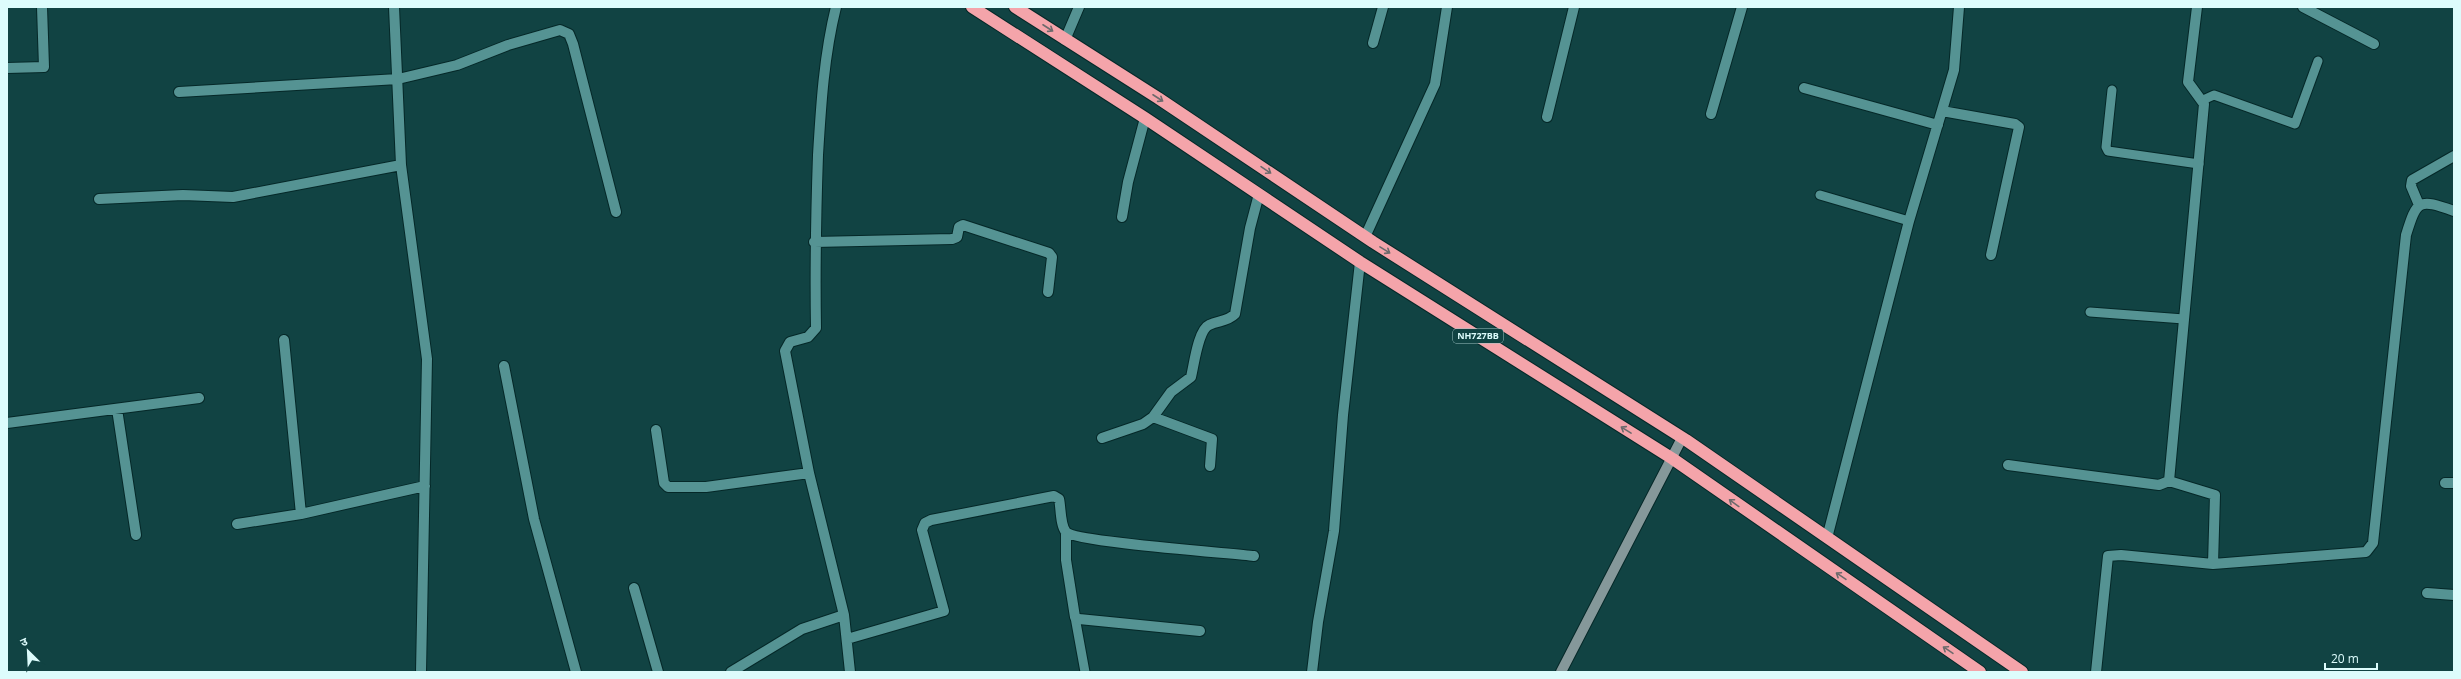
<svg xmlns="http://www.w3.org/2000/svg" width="2461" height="679" font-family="'Open Sans','Noto Sans Devanagari',sans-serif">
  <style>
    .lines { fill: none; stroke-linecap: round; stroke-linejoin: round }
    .lane-casing { stroke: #052828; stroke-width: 11 }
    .street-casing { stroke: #052828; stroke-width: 12 }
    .secondary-casing { stroke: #052828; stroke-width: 12 }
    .highway-casing { stroke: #052828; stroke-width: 14 }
    .lane { stroke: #559393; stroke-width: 9 }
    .street { stroke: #559393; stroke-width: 10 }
    .secondary { stroke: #85989a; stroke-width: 10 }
    .highway { stroke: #f4a4aa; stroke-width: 12 }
    .oneway { stroke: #6c6a6c }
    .labels { text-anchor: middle; stroke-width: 4; stroke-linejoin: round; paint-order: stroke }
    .shield { fill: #114343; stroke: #a0c4c4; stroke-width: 1 }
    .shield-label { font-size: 9px; font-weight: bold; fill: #ddfcfc }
  </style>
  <rect width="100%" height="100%" fill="#114343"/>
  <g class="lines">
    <g class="lane-casing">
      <path id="lane" d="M2112,90l-6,57 2,4 91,13
        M2203,100l11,-5 81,29 23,-63
        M1820,195l89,26
        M2090,312l94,7
        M1075,617l10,55"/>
    </g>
    <g class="street-casing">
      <path id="street" d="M394,7l7,158 26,194 -6,313
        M836,7c-12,48 -15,98 -18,148 -2,58 -3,115 -2,173l-8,9 -18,5 -5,9 24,122 35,142 6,57
        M2197,7l-9,75 16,22 -35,377 46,14 -2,69 153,-12 7,-9 33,-308c11,-35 12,-37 48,-24
        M2303,7l71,37
        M1065,40l14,-33
        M1373,43l10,-36
        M7,68l37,-1 -2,-60
        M1804,88l134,37
        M179,92l219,-13 59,-14 51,-20 52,-15 9,4 4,10 43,168
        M1942,111l73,13 4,3 -28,128
        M1711,114l31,-107
        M1547,117l27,-110
        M99,199l84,-4 50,2 168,-32
        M2419,205l-8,-19 1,-6 42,-24
        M1122,217l6,-35 17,-64
        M1365,237l70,-153 12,-77
        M814,242l138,-3 5,-2 2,-10 4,-2 86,28 3,4 -4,35
        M284,340l17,174
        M504,366l30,153 42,153
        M117,409l19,126
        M1153,417l59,22 -2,27
        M7,423l192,-25
        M656,430l8,53 4,4h38l103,-14
        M1102,438l41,-14 10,-7 18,-25 20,-15c3,-12 7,-47 18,-52 10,-5 18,-3 26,-11l15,-86 9,-34
        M2008,465l151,20 10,-4
        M2445,483h9
        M237,524l64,-10 124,-28
        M1066,532v28l9,57 4,2 121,12
        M1827,538l82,-317 45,-151 5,-63
        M634,588l24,84
        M2427,593l27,2
        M847,639l97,-28 -22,-81 3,-7 6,-3 123,-24 5,3c2,8 1,26 7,33 10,10 163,21 188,24
        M731,672l71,-43 42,-14
        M1312,672l6,-50 16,-91 9,-116 17,-153
        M2096,672l12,-116 13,-1 92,9"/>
    </g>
    <g class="secondary-casing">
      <path id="secondary" d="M1561,672l121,-234"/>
    </g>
    <g class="highway-casing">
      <path id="highway" d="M972,7l173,111 215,144 313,197 307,213
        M1015,7l143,91 215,144 313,198 336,232"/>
    </g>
    <use href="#lane" class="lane"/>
    <use href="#street" class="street"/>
    <use href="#secondary" class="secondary"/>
    <use href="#highway" class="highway"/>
  </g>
  <defs><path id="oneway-shaft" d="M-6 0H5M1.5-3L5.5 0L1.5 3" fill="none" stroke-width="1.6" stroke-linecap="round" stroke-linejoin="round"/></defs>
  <g class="oneway">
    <use href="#oneway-shaft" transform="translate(1048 28) rotate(33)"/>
    <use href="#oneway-shaft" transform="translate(1158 98) rotate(33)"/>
    <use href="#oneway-shaft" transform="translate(1266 170) rotate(34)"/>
    <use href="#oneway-shaft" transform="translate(1385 250) rotate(32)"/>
    <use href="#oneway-shaft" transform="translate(1626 430) rotate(-148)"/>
    <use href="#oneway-shaft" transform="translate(1734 503) rotate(-144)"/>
    <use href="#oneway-shaft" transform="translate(1841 576) rotate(-146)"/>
    <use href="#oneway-shaft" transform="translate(1948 650) rotate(-146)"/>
  </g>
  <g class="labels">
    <rect class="shield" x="1453" y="329" width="50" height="14" rx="3"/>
    <g class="shield-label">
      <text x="1478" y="339">NH727BB</text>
    </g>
  </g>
  <rect width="2461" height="679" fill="none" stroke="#ddfcfc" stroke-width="16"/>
  <g transform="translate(28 651) rotate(336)" stroke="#114343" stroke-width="3" paint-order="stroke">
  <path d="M0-3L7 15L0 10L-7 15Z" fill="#ddfcfc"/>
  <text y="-6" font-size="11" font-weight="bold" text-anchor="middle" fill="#ddfcfc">उ</text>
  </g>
  <path d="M2325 663v6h52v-6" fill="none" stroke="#ddfcfc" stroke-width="2"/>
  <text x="2331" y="663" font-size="12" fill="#ddfcfc" stroke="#114343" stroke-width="3" paint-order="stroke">20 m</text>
</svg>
